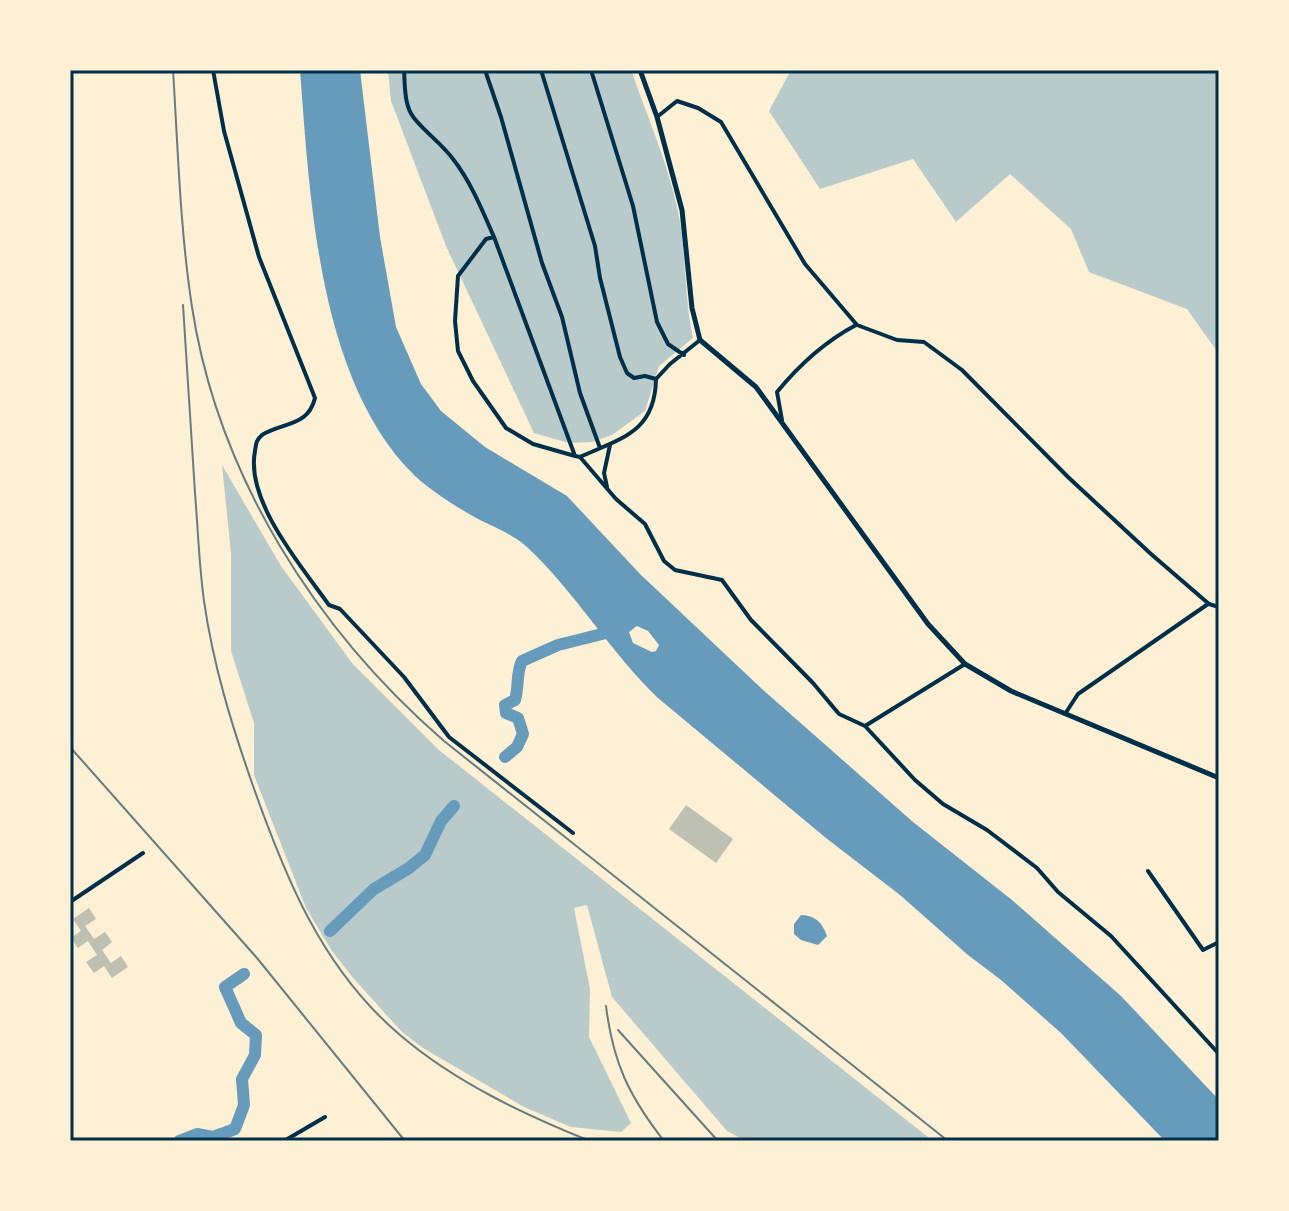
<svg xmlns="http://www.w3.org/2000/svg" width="1289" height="1211" font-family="Mulish,sans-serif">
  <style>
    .green { fill: #b9caca }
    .water { fill: #669bbc; fill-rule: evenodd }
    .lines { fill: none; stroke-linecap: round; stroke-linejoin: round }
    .river { stroke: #669bbc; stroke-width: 12 }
    .building { fill: #bec0b2 }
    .minor { stroke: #003049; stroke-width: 4 }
    .tertiary { stroke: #003049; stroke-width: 5 }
    .rail { stroke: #657d81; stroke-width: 2 }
    .neatline { fill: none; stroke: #003049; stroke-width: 3 }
  </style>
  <rect width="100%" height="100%" fill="#fdf0d5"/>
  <path class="green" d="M388,70h243c18,51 42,105 50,158 5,37 4,73 12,110l-34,28 -14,45 -33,24 -20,7 -23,1 -35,-10 -88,-187 -55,-145z
    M791,70h428v284l-32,-45 -98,-37 -18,-43 -61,-55 -54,48 -43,-63 -93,30 -51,-78z
    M222,465l59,101 71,97 87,87 494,391h-187l-19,-10 -115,-134 -25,-92 -13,3 16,81 -1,48 42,86 -10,9 -50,-5 -47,-20 -101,-59 -21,-16 -48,-53 -22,-28 -26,-43 -52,-133v-52l-23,-72v-98z"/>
  <path class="water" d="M300,70h60l20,167 16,90 25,57 20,27 44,36 82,49 73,78 122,115 151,133 99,78 109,96 98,104v41h-54l-104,-108 -60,-53 -33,-25 -68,-60 -74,-57 -168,-140c-48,-46 -82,-105 -131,-151 -14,-12 -30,-19 -47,-27 -22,-12 -46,-27 -65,-44 -97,-95 -105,-278 -115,-406zM637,626l11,5 11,14 -3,6 -4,1 -19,-9 -4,-11z
    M801,915c15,1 21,7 26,21l-9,9 -17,-5 -7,-6v-10z"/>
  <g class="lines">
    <path class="river" d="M505,757l12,-10 6,-13 -5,-16 -12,-5 -1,-8 10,-5c4,-13 1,-27 7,-39l36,-16 44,-11 4,-12
      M330,931l44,-42 35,-21 16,-13 16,-34 13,-15
      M179,1141l18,-7 16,3 22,-8 9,-24 -2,-26 13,-24 1,-20 -15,-12 -16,-36 19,-13"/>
  </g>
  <path class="building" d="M686,805l47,34 -17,24 -47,-34z
    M89,908l7,11 -11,7 9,13 11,-7 7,10 -10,8 9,13 10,-7 7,11 -16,11 -8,-12 -10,7 -8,-11 11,-7 -9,-14 -10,7 -7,-10 10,-7 -8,-12z"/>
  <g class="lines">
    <path class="minor" d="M213,70l11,61 35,126 56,141c-7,29 -32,24 -53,37 -6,5 -6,9 -7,16 -10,50 47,116 74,154l11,4 64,68 45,60 124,96
      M404,70c1,15 0,36 10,48 12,15 28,26 39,41 18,23 29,51 41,78
      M485,70l16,47 41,146 20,54 18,76 20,55
      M541,70l54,176 5,32 20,79 7,16 7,5 11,-2 11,3
      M591,70l42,136 24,116 11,22 16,11
      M657,117l20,-16 21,7 23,14 84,142 52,61 40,15 27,2 38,28 106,107 83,77 58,50 10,3
      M782,420l-5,-28c23,-28 47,-50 79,-67
      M575,456l-81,-219 -8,2 -28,37 -3,45 3,30 15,30 33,47 27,16 42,12 5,1c42,-19 75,-25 76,-78l14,-15 30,-24
      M580,457l36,42 29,25 19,37 11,9 47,10 29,40 62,63 26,31 26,12 50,54 28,24 44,26 50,38 21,24 53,44 108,118
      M607,487l-3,-14 6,-28
      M1065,714l13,-20 130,-90
      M865,726l100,-62
      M1148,871l55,79 16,-8
      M70,902l73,-49
      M284,1141l41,-24"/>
    <path class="tertiary" d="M640,70l17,47 25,93 10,98 8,32 56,47 172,237 37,40 46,27 208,87"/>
    <path class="rail" d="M173,70c5,79 7,159 19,237 26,169 124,323 252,434l504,400
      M183,305c4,63 8,125 12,188 3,36 4,72 9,108 9,63 27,122 48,182 33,94 70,186 148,252 55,47 123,79 190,106
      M70,747l187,211 148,183
      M606,1006c7,57 23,90 58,135
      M618,1030l100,111"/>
  </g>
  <rect width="1289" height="1211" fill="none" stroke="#fdf0d5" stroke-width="144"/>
  <rect x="72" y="72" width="1145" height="1067" class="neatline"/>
</svg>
